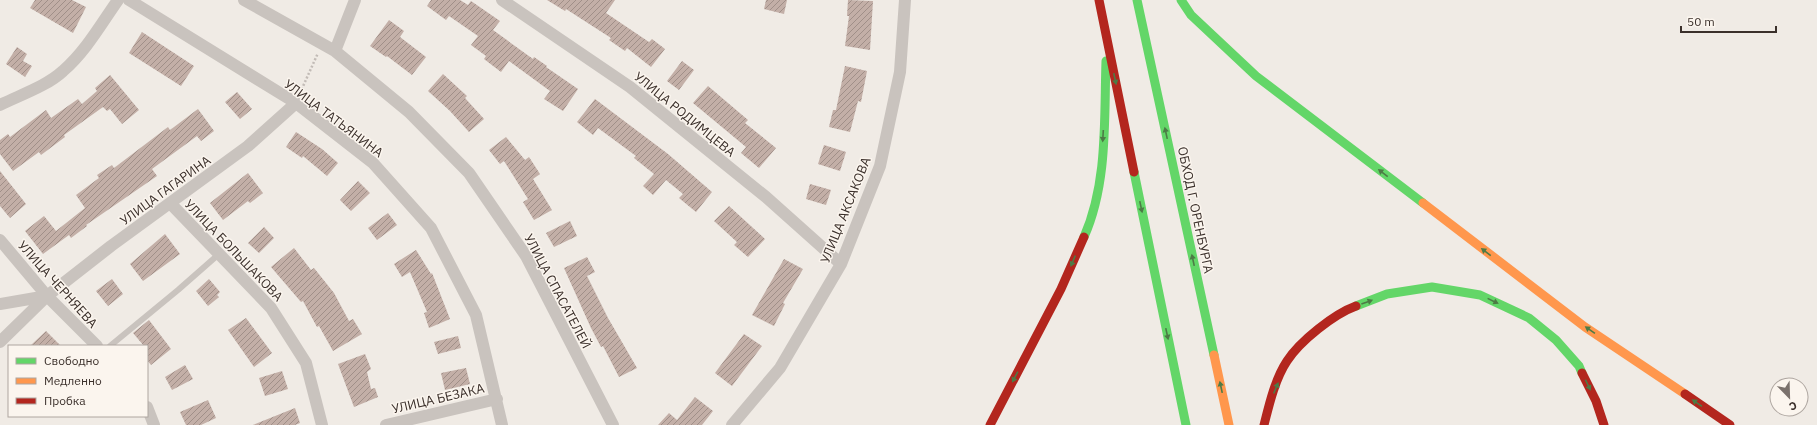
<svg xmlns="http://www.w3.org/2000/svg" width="1817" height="425" font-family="'IBM Plex Sans',sans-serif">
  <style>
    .building { fill: url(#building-hatch) }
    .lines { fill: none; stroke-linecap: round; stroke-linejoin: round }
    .path { stroke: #c2bbb6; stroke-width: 2.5; stroke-dasharray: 2 2; stroke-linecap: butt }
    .lane { stroke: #c9c3be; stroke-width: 6 }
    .street { stroke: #c9c3be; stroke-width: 12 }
    .fast { stroke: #63d668; stroke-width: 9 }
    .slow { stroke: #ff974d; stroke-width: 9 }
    .jam { stroke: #b3261e; stroke-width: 9 }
    .oneway { fill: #4d7b46 }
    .labels { text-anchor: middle; stroke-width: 3; stroke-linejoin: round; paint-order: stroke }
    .street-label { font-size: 13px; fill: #3b302b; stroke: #fbf5ee }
  </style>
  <defs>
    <pattern id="building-hatch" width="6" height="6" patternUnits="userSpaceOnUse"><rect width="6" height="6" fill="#c3afa7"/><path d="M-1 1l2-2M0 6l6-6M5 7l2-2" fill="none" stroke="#a08f88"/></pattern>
  </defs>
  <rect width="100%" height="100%" fill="#f0ebe5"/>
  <path class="building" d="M35,0h37l14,7 -13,26 -43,-25z
    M431,0h29l8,5 3,-4 29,20 -7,9 40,29 1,-2 13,9 -1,1 32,22 -15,22 -19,-12 6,-8 -41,-30 -8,11 -17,-13 2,-3 -15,-11 7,-9 -29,-20 -3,4 -19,-14z
    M547,0h68l-9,13 43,29 3,-3 13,10 -14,18 -24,-19 -2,3 -16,-11 2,-2 -45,-29 -1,2z
    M766,0h21l-3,14 -20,-5z
    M848,0l25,1 -3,49 -25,-4 4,-30h-2z
    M389,20l15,11 -4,6 26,20 -14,18 -25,-19 -1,1 -16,-11z
    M142,32l52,34 -13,20 -52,-33z
    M17,47l10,7 -4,7 9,5 -7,11 -19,-13z
    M682,61l12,9 -15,20 -12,-9z
    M845,66l22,5 -6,31 -3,-1 -8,31 -21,-5 4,-17h3z
    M443,74l24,22 -2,2 19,21 -15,13 -19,-21 -22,-20z
    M110,75l29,35 -17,14 -12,-15 -3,2 -4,-4 -39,28 1,2 -24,18 -2,-3 -26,19 -13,-17v-14l8,-6 2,3 36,-27 5,8 27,-19 4,5 15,-13 -2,-3z
    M708,86l40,34 -3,3 31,25 -17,20 -18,-15 5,-6 -53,-44z
    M237,92l15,17 -12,10 -15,-17z
    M595,99l73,55 44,38 -16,20 -17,-14 4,-4 -17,-14 -13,15 -10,-9 11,-12 -20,-16 2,-2 -38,-28 -5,7 -16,-13z
    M198,109l16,22 -13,10 -4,-5 -45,33 5,7 -71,49 1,1 -16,12 -2,-3 -26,19 -18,-23 19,-15 12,15 29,-23 -9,-13 23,-17 -2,-3 15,-10 2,3 54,-41 2,3z
    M296,132l26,17 16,14 -11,13 -24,-20 -1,2 -16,-11z
    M506,137l19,23 4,-3 11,17 -7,5 19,31 -18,10 -11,-18 5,-3 -24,-38 -4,3 -11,-14z
    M824,145l22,7 -6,19 -22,-7z
    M0,171l26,33 -16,14 -10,-12z
    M248,173l15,20 -13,10 -2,-2 -25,19 -13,-17z
    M358,181l12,12 -19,18 -11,-11z
    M810,184l21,6 -5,15 -20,-6z
    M729,206l36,33 -17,18 -14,-12 3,-3 -23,-21z
    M388,213l9,12 -20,15 -9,-12z
    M570,221l7,15 -23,11 -8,-14z
    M264,227l10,11 -15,15 -11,-10z
    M165,234l15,20 -37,27 -13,-17z
    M294,248l17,22 3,-2 20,25 15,28 4,-2 9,15 -29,17 -14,-25 -2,1 -14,-26 -2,1 -30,-35z
    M416,250l15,24 1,-1 18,46 -21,9 -5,-15 3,-1 -17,-40 -8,5 -8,-13z
    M587,257l8,15 -8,4 21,42 29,50 -18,9 -16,-31 -2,1 -10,-19 -27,-60z
    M784,259l19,10 -20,34 2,1 -11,22 -22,-11z
    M112,279l11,15 -15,12 -12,-15z
    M209,279l11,13 -3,3 2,2 -11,9 -12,-15z
    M246,318l26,35 -18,14 -26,-37z
    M149,320l22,29 -20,16 -4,-5v-14h-3l-11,-13z
    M46,331l15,15h-31z
    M744,334l18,12 -30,40 -17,-13z
    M458,336l3,12 -23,6 -4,-12z
    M365,354l6,15 -4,3 4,17 4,-1 3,9 -24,10 -16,-43z
    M185,365l8,14 -21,11 -7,-13z
    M466,368l4,16 -25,6 -4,-17z
    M282,371l6,18 -23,7 -6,-18z
    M695,397l18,14 -11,14h-44l11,-12 8,7z
    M208,400l8,18 -15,7h-15l-6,-13z
    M295,408l5,15 -5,2h-42z"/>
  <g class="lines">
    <path class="path" d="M300,93l18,-40"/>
    <path class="lane" d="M110,346l68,-56 41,-36"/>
    <path class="street" d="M129,0l167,103 77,60 58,65 45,87 26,110
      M244,0l91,51 74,61 60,61 57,83 87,169
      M502,0l128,87 136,110 75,67
      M335,51l20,-51
      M0,105c20,-10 47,-19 63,-34 23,-20 38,-47 55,-71
      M171,204l100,104 35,55 16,62
      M0,240l47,56 50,50
      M0,304l47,-8
      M0,342l47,-46 64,-50 137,-100 48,-43
      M147,407l7,18
      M386,425l111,-26
      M732,425l48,-57 61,-104 39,-98 20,-94 5,-72"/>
    <path class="fast" d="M1137,0l77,355
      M1181,0l10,15 65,61 167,127
      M1134,172l52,253
      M1084,237c24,-54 20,-118 22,-176
      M1356,306l31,-12 45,-7 48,8 49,23 27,22 23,26 3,7"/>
    <path class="slow" d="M1423,203l162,124 100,67
      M1214,355l15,70"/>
    <path class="jam" d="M1099,0l35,172
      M1582,373l14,28 8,24
      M1685,394l45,31
      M990,425l71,-136 23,-52
      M1264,425c5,-20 11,-46 23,-64 13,-20 47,-47 69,-55"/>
  </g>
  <defs><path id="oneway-solid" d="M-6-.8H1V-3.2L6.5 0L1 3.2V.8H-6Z"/></defs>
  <g class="oneway">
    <use href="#oneway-solid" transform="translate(1115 79) rotate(78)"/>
    <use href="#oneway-solid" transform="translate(1166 133) rotate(-102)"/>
    <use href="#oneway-solid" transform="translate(1103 136) rotate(93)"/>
    <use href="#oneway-solid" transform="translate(1383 173) rotate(-142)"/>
    <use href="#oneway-solid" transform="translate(1141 207) rotate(78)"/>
    <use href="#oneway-solid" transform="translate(1486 252) rotate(-143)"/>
    <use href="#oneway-solid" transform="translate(1193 260) rotate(-102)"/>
    <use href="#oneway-solid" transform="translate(1073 261) rotate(113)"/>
    <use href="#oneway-solid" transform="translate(1493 301) rotate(26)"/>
    <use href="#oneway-solid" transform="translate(1367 302) rotate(-20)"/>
    <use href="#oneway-solid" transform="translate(1590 330) rotate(-145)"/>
    <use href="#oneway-solid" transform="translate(1167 334) rotate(78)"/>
    <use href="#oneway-solid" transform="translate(1015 377) rotate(118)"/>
    <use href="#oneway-solid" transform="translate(1588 385) rotate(64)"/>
    <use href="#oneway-solid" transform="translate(1221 387) rotate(-102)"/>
    <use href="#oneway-solid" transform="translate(1276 388) rotate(-67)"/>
    <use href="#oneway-solid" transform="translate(1697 403) rotate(-146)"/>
  </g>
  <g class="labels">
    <g class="street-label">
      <text transform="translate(685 114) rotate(39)" y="5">УЛИЦА РОДИМЦЕВА</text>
      <text transform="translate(334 118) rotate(37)" y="5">УЛИЦА ТАТЬЯНИНА</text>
      <text transform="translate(165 190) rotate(-36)" y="5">УЛИЦА ГАГАРИНА</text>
      <text transform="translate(845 210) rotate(-68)" y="5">УЛИЦА АКСАКОВА</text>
      <text transform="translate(1196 210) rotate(78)" y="5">ОБХОД Г. ОРЕНБУРГА</text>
      <text transform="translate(234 250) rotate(46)" y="5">УЛИЦА БОЛЬШАКОВА</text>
      <text transform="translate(58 284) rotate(48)" y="5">УЛИЦА ЧЕРНЯЕВА</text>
      <text transform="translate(558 291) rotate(62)" y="5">УЛИЦА СПАСАТЕЛЕЙ</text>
      <text transform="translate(438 398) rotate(-13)" y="5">УЛИЦА БЕЗАКА</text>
    </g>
  </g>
  <rect x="8" y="345" width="140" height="72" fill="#fbf5ee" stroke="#aea6a0"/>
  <rect x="16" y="358" width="20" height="6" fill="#63d668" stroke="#aea6a0"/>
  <text x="44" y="365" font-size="12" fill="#3b302b">Свободно</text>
  <rect x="16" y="378" width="20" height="6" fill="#ff974d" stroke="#aea6a0"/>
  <text x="44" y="385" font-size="12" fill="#3b302b">Медленно</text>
  <rect x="16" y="398" width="20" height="6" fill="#b3261e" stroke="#aea6a0"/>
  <text x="44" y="405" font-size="12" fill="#3b302b">Пробка</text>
  <g transform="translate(1789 397) rotate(157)"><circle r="19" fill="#fbf5ee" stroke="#aea6a0"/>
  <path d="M0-3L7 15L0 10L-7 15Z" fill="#7a716c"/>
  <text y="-6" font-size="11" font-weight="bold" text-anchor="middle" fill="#3b302b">С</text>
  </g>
  <path d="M1681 26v6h95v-6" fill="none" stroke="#3b302b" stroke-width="2"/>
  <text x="1687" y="26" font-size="12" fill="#3b302b" stroke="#fbf5ee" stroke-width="3" paint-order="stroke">50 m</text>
</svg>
